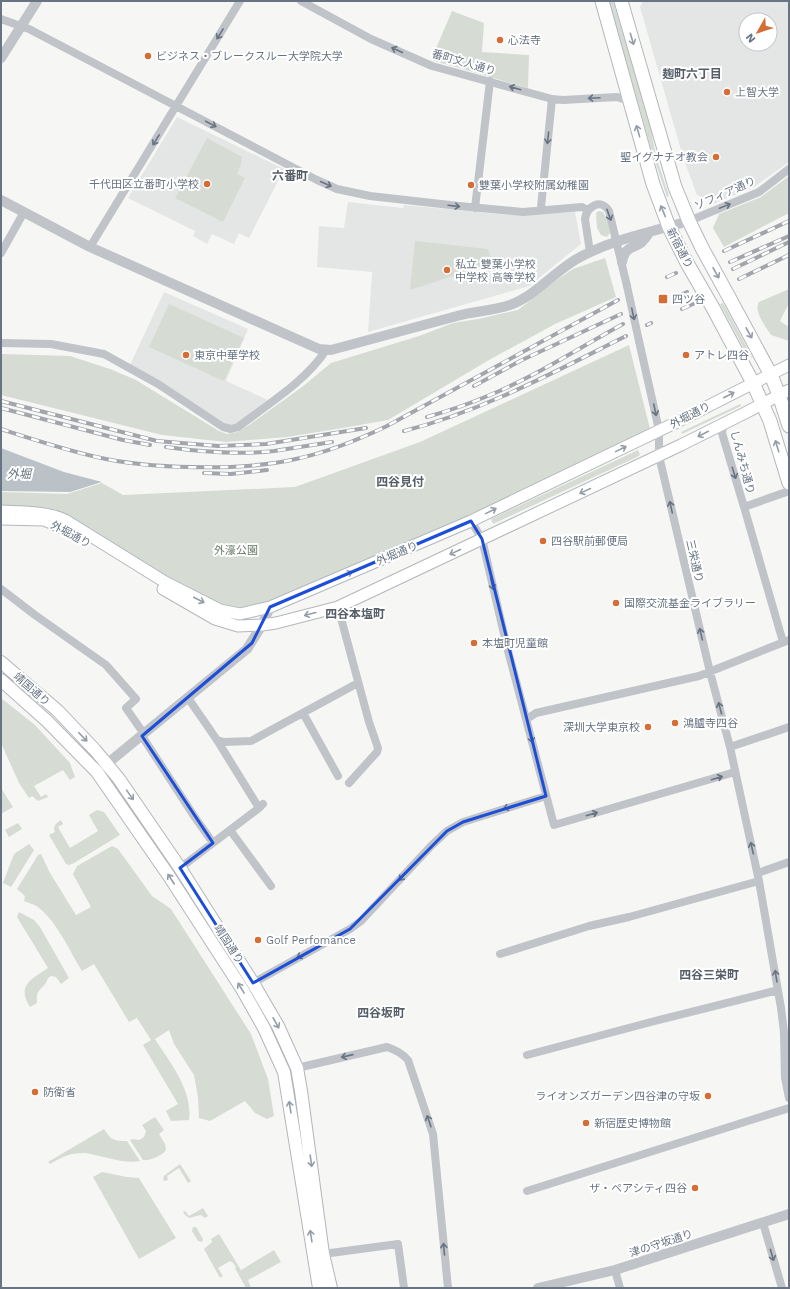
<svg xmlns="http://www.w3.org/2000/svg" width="790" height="1289" font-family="'Work Sans','Noto Sans JP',sans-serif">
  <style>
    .built { fill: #e4e6e5; fill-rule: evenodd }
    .green { fill: #d6dbd4 }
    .water { fill: #bac2c8 }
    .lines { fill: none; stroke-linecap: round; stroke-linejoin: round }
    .secondary-casing { stroke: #b3b7bc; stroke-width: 13 }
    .primary-casing { stroke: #b2b5ba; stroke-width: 14 }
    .trunk-casing { stroke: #b3b6ba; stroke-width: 15 }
    .minor { stroke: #c0c3c7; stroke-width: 8 }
    .tertiary { stroke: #c0c3c7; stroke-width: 10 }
    .secondary { stroke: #fff; stroke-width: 11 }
    .primary { stroke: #fff; stroke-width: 12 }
    .trunk { stroke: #fff; stroke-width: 13 }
    .rail-casing { stroke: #a2a6ac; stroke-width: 4 }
    .rail { stroke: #fff; stroke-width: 2.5; stroke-dasharray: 8; stroke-linecap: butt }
    .trunk-bridge-casing { stroke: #b3b6ba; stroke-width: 15; stroke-linecap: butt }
    .minor-bridge { stroke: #c0c3c7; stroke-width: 8 }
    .trunk-bridge { stroke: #fff; stroke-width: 13 }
    .oneway { stroke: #687483 }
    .oneway2 { stroke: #959ea8 }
    .marked { fill: none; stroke: #1d4ed8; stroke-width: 3; stroke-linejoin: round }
    .poi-dot { fill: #d56e36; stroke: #fff; stroke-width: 1.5 }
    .labels { text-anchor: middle; stroke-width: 4; stroke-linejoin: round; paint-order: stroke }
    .poi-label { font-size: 11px; fill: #687483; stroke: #fff; text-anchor: start }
    .street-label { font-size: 11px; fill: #687483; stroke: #fff }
    .park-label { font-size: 11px; fill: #687a67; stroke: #fff }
    .neighbourhood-label { font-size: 12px; font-weight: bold; fill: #565e68; stroke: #fff }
    .water-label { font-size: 12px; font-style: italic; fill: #64747f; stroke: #fff }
  </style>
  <rect width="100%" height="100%" fill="#f6f7f4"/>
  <path class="built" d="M643,1h146v161l-35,25 -41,17 -2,-3 -14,-6 -14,-38 -43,-150zM746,20h24v24h-24z
    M177,117l107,52 -35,69 -10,-5 -5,11 -22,-10 -5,10 -14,-8 2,-5 -67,-33z
    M348,202l55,6 1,-3 105,10 66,-3 6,32 -52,42 -161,46 4,-60 -55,-5 2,-41 25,2z
    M164,292l84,37 -22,52 42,19 -30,23 -10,3 -98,-61z"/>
  <path class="green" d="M609,1h4l36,119 7,36 13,40 -2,1 -14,-42z
    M452,11l32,12 -2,29 47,3 -1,33 -97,-28z
    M207,138l35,19 -1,7 -4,10 8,4 -22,44 -48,-24z
    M789,176v37l-65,34 -11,-19 6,-14 42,-17z
    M599,211l4,1 4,7 3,14 -3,4 -6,-2 -4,-7 -1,-15z
    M415,241l73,8 5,14 -83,27z
    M605,258l11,39 -61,27 -66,36 -101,60 -45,8 -56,9 -61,5 -64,-7 -161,-40v-41l69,2 40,13 26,11 83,51 8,3 10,-2 12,-7 53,-38 29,-24 88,-27 34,-13 25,-4 40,-9 40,-31 15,-10z
    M789,289v14l-9,18 9,6v14l-18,-6c-5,-8 -18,-24 -12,-33z
    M723,303l29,54 -3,1 -29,-54z
    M169,304l75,34 -20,43 -75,-34z
    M629,345l22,88 -180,88 -222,89h-29l-164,-97 -55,-3v-18l66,2 35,-11 21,12 172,-8 125,-45z
    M740,404l1,2 -59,28 -1,-2z
    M638,450l2,5 -3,2 -144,67 -2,-5z
    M1,698l34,27 35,38 5,14 -5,3 -7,-10 -29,16 7,11 5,-3 2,3 -10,4 -6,-5 -3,2 -10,-15 -18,-40z
    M1,788l12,19 -12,7z
    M97,810l7,2 16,23 -46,28 -5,2 -3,-1 -17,-29 6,-3c-3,-6 2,-9 6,-12l2,4 -5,3 12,21 28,-17 -9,-16z
    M18,823l4,6 -13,8 -4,-7z
    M29,844l5,6 -23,37 -8,-4 11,-29z
    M112,846l6,3 34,47 19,13 80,125 17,45 6,37 -7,3 -12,-6 -10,-12 -35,20 -11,-3 -1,-21 -4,-22 -20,-31 -5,-14 -14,9c15,24 38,51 34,81l-18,1 -5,-10 12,-7 -35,-59 8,-5 -14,-22 -8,4 -35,-58 -12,7c-13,-21 -24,-48 -44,-64 -4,-3 -10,-4 -14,-6l1,-5 -8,-7 21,-34 3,-1 9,19 26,42 15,-8 -18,-33 4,-8z
    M19,912l15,8 6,7 29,51 -8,6 -5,-7 -5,-1c-5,3 -3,4 -6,8 -6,8 -9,6 -8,19l-7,4c-14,-22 2,-28 18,-39l-31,-51z
    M155,1117l9,13 -5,4 6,10 1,6c-4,6 -16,11 -23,10l-13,-20 3,-1 6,1 5,-3 2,-6 -4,-6z
    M104,1129c7,11 10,12 23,12l13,20c-17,3 -37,-5 -55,-8 -15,0 -21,3 -35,11l-2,-2z
    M180,1164l11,17 -3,2 -9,-15 -12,8 1,4 -4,1 -1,-3 2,-3z
    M102,1172l25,5 12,1 37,60 -37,21 -46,-82z
    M203,1208l5,8 -3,2 -4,-3c-9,1 -11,7 -18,-3l2,-1 4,5z
    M193,1227h3l7,12 -1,3 -4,-1 -6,-10z
    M219,1234l22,36 33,-20 7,12 -33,18 3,8h-5l-11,-20 1,-1 -3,-4 -3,-2 -12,7 5,8 -3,2 -16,-29 8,-7 -1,-3z"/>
  <path class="water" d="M1,448l63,24 38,10 -32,10 -69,-1z"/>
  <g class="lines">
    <g class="secondary-casing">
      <path id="secondary" d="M1,511c22,1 44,0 64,9l100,62 55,28 20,4 30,-7 201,-86 204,-98 114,-58
        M1,519l43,1 21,9 10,6
        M163,589l52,30 23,7 24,-1 14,-2 62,-16 343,-162 64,-32 44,-23"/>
    </g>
    <g class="primary-casing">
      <path id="primary" d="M1,662l57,49 37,39 24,29 61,89 73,115 25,43 19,42 4,23 22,163 8,34
        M1,680l46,41 50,51 72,104 73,113 22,39 20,44 35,216"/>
    </g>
    <g class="trunk-casing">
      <path id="trunk" d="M602,1l51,183 16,43 18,36
        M621,1l54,186 14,34 13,27
        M730,299l41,76 8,20 10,31
        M713,308l40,75 17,38 19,62"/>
    </g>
    <path class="minor" d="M301,1l70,38 61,27 120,33 11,1 54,-3 9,3 4,4
      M1,19l28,10 288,151 20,9 33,7 89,10 64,6 59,-5 6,3
      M475,208l15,-127
      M544,210l-3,-3 11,-108
      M689,221l70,-29 30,-23
      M90,247l150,-246
      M590,252l-5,-33c2,-13 16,-21 24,-8l18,75
      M1,253l23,-41
      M639,341l20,89v26l51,216 20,75 29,134 22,127 3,24 1,46 4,20
      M1,343l50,1 53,10 54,30 65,43 8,2 7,-2c30,-23 68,-46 88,-77
      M726,422l-3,5 -1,6 22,74
      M471,521l11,18 25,108 47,178 181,-53
      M1,589l34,26 71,50 30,34 -10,9 18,26
      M338,607l31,115 9,26 -1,4 -28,31
      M783,642l-39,-135 45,-16
      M188,698l29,42 42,68 4,-4
      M303,713l35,63
      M527,719l9,-6 163,-37 90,-36
      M142,736l52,80 19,27
      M217,740l7,2 27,-1 107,-58
      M730,747l59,-20
      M230,830l41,56
      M180,868l79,-60
      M758,873l31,-11
      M500,954l89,-28 40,-9 130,-36
      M253,983l97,-54 11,-8 70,-75 16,-15 16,-9 83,-26
      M527,1055l124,-33 127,-32
      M297,1068l90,-21c9,3 15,6 21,13l25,74 15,154
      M527,1191l262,-83
      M763,1223l19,65
      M323,1254l75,-10 6,44
      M615,1270l5,18"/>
    <path class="tertiary" d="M1,58l36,-57
      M1,200l89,47 211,94 18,8 12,1c42,-11 84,-23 126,-34 17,-5 36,-5 53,-11 25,-9 42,-31 65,-45 34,-20 76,-28 114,-39
      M622,262c3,-15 9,-13 19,-19 3,-3 6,-7 8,-10
      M97,772l150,-123 15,-24 8,-18
      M538,1288l77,-18 174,-56"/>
    <use href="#secondary" class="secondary"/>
    <use href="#primary" class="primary"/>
    <use href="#trunk" class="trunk"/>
    <g class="rail-casing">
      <path id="rail" d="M724,251l65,-30
        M730,262l59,-26
        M733,269l56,-27
        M667,277l9,-4
        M739,279l50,-24
        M677,297l10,-5
        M682,309l11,-5
        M647,325l4,-2
        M474,386l48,-26 99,-46
        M1,401l156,40 61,5 48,-2 100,-16
        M1,408l122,32 27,5
        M427,417c21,-6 42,-13 63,-22 46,-19 89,-47 133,-71
        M1,429c34,11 70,23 105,30 41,8 82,9 124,8 22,-1 44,-3 66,-8 32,-7 62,-19 91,-33l231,-126
        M404,431c79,-20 150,-59 222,-95
        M166,447c36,5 72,8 108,4 20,-3 39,-6 58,-9
        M204,473l27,1 36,-4"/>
    </g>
    <use href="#rail" class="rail"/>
    <g class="trunk-bridge-casing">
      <path id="trunk-bridge" d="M702,248l28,51
        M687,263l26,45"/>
    </g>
    <path class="minor-bridge" d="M627,286l12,55"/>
    <use href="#trunk-bridge" class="trunk-bridge"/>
  </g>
  <defs><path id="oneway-shaft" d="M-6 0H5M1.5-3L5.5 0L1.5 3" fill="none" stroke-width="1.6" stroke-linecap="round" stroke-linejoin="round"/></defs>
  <g class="oneway">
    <use href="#oneway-shaft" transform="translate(220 34) rotate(122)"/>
    <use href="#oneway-shaft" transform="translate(397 50) rotate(-156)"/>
    <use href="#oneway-shaft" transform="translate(515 88) rotate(-164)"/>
    <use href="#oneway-shaft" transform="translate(594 98) rotate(177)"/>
    <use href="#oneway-shaft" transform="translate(211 124) rotate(28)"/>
    <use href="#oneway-shaft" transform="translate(548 138) rotate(96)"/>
    <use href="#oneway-shaft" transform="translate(156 140) rotate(122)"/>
    <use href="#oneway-shaft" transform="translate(326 184) rotate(24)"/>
    <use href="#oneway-shaft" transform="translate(454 206) rotate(7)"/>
    <use href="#oneway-shaft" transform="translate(725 206) rotate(-22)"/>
    <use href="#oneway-shaft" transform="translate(609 215) rotate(70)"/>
    <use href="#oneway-shaft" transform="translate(633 314) rotate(78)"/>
    <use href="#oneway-shaft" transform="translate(655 410) rotate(78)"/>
    <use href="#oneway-shaft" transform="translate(734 473) rotate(73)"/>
    <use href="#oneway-shaft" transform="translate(671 507) rotate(-103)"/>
    <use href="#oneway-shaft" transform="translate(492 584) rotate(76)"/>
    <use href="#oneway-shaft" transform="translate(701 634) rotate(-103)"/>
    <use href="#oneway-shaft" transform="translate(720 708) rotate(-105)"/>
    <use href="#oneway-shaft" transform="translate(531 737) rotate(76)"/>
    <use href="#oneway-shaft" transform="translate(717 778) rotate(-16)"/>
    <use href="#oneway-shaft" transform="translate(509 807) rotate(163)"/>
    <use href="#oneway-shaft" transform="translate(592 814) rotate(-16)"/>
    <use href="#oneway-shaft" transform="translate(752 848) rotate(-103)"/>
    <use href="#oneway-shaft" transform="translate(403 876) rotate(131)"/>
    <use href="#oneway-shaft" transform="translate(302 955) rotate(151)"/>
    <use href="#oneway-shaft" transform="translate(776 976) rotate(-99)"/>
    <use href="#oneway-shaft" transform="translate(347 1056) rotate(167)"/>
    <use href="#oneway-shaft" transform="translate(429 1121) rotate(-109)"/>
    <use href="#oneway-shaft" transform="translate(444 1249) rotate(-95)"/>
    <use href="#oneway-shaft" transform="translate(772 1255) rotate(74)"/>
  </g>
  <g class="oneway2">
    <use href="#oneway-shaft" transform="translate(632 39) rotate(73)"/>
    <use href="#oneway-shaft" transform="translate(638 131) rotate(-106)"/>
    <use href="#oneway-shaft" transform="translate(663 211) rotate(-112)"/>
    <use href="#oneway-shaft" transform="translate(716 273) rotate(61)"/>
    <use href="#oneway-shaft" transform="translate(749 333) rotate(61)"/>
    <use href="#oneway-shaft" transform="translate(729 395) rotate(-27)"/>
    <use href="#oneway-shaft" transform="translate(703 434) rotate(153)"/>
    <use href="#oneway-shaft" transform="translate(777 446) rotate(-107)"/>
    <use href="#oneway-shaft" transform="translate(621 449) rotate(-26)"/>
    <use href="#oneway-shaft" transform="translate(585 491) rotate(155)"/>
    <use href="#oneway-shaft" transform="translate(491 511) rotate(-26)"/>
    <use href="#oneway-shaft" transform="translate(455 552) rotate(155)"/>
    <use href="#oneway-shaft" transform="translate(347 574) rotate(-23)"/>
    <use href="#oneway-shaft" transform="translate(199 600) rotate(27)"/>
    <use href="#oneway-shaft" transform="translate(310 614) rotate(165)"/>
    <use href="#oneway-shaft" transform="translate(83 737) rotate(46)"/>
    <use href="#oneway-shaft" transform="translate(130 795) rotate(55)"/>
    <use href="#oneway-shaft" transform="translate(171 879) rotate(-123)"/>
    <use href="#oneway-shaft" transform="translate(241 988) rotate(-122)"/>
    <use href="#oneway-shaft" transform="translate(276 1023) rotate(61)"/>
    <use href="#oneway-shaft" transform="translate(290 1107) rotate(-99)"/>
    <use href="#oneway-shaft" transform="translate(311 1161) rotate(82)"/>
    <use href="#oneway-shaft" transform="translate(311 1236) rotate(-99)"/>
  </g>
  <path class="marked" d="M471,521l11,18 64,257 -83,26 -16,9 -97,98 -97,54 -73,-115 33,-25 -71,-107 110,-93 18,-36z"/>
  <g class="poi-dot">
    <circle cx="500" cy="40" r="4"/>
    <circle cx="148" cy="56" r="4"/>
    <circle cx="727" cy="92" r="4"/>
    <circle cx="716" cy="157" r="4"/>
    <circle cx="207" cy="184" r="4"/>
    <circle cx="471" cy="185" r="4"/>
    <circle cx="447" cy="270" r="4"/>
    <rect x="658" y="294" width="10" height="10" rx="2"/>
    <circle cx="186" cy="355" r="4"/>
    <circle cx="686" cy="355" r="4"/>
    <circle cx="543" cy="541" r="4"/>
    <circle cx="616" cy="603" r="4"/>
    <circle cx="474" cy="643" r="4"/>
    <circle cx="675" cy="723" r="4"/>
    <circle cx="648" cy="727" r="4"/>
    <circle cx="258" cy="940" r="4"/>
    <circle cx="35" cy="1092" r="4"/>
    <circle cx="708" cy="1096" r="4"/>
    <circle cx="586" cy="1123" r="4"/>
    <circle cx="695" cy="1188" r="4"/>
  </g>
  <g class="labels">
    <g class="poi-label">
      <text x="508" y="44">心法寺</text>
      <text x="156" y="60">ビジネス・ブレークスルー大学院大学</text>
      <text x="735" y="96">上智大学</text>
      <text x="708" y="161" text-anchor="end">聖イグナチオ教会</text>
      <text x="199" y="188" text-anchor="end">千代田区立番町小学校</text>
      <text x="479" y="189">雙葉小学校附属幼稚園</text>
      <text x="455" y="268">私立 雙葉小学校<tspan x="455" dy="13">中学校 高等学校</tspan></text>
      <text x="672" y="303">四ツ谷</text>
      <text x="194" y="359">東京中華学校</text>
      <text x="694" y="359">アトレ四谷</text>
      <text x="551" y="545">四谷駅前郵便局</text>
      <text x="624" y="607">国際交流基金ライブラリー</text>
      <text x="482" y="647">本塩町児童館</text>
      <text x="683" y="727">鴻臚寺四谷</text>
      <text x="640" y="731" text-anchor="end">深圳大学東京校</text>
      <text x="266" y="944">Golf Perfomance</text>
      <text x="43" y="1096">防衛省</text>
      <text x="700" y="1100" text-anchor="end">ライオンズガーデン四谷津の守坂</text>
      <text x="594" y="1127">新宿歴史博物館</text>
      <text x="687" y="1192" text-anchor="end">ザ・ペアシティ四谷</text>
    </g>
    <g class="street-label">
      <text transform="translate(464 62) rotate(16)" y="4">番町文人通り</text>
      <text transform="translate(725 193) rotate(-24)" y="4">ソフィア通り</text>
      <text transform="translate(680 248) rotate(63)" y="4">新宿通り</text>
      <text transform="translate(690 415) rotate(-27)" y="4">外堀通り</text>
      <text transform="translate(743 462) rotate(75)" y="4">しんみち通り</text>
      <text transform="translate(71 534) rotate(28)" y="4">外堀通り</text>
      <text transform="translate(397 553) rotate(-23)" y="4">外堀通り</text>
      <text transform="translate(695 561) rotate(77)" y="4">三栄通り</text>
      <text transform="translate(32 689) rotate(41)" y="4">靖国通り</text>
      <text transform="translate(229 944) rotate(57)" y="4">靖国通り</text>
      <text transform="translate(661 1243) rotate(-18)" y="4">津の守坂通り</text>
    </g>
    <g class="park-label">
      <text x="236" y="554">外濠公園</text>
    </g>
    <g class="neighbourhood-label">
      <text x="692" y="78">麹町六丁目</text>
      <text x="290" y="180">六番町</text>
      <text x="400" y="486">四谷見付</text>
      <text x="355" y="618">四谷本塩町</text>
      <text x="709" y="979">四谷三栄町</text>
      <text x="381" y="1017">四谷坂町</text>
    </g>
    <g class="water-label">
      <text x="19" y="478">外堀</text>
    </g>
  </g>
  <rect width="790" height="1289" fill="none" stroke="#687483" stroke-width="4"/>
  <g transform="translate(758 32) rotate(231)"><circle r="19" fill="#ffffff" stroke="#c3c7cd"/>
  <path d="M0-3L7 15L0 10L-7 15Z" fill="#d56e36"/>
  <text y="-6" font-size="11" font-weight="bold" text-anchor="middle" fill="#687483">N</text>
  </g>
</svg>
